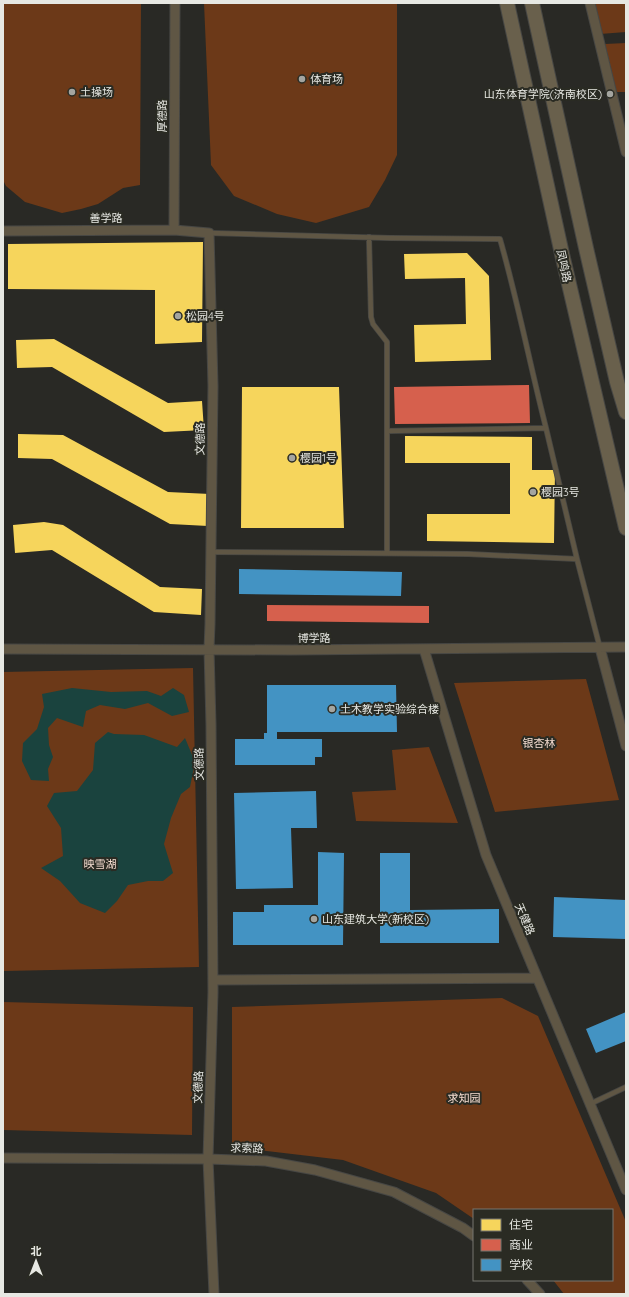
<svg xmlns="http://www.w3.org/2000/svg" width="629" height="1297" font-family="Quicksand,'Noto Sans SC',sans-serif">
  <style>
    .green { fill: #6c3918 }
    .water { fill: #1a433e }
    .homes { fill: #f6d55c }
    .shops { fill: #d6604d }
    .schools { fill: #4393c3 }
    .lines { fill: none; stroke-linecap: round; stroke-linejoin: round }
    .service-casing { stroke: #474744; stroke-width: 6 }
    .minor-casing { stroke: #474744; stroke-width: 11 }
    .primary-casing { stroke: #474744; stroke-width: 16 }
    .service { stroke: #5f5644; stroke-width: 4.5 }
    .minor { stroke: #5f5644; stroke-width: 9 }
    .primary { stroke: #69604c; stroke-width: 14 }
    .poi-dot { fill: #a4a5a0; stroke: #2a2b23; stroke-width: 1.5 }
    .labels { text-anchor: middle; stroke-width: 4; stroke-linejoin: round; paint-order: stroke }
    .poi-label { font-size: 11px; fill: #e7e8e3; stroke: #2a2b23; text-anchor: start }
    .street-label { font-size: 11px; fill: #e7e8e3; stroke: #2a2b23 }
    .park-label { font-size: 11px; fill: #f5ddd1; stroke: #2a2b23 }
  </style>
  <rect width="100%" height="100%" fill="#292925"/>
  <path class="green" d="M3,3h138l-1,182 -17,3 -25,16 -17,5 -19,4 -37,-11 -19,-16 -3,-6z
    M204,3h193v152l-12,25 -16,27 -53,16 -39,-9 -43,-18 -23,-31z
    M594,3h32v29l-26,2z
    M626,43v49h-10l-11,-48z
    M193,668l6,299 -196,4v-299z
    M586,679l33,121 -124,12 -41,-129z
    M429,747l29,76 -102,-2 -4,-29 44,-2 -4,-40z
    M502,998l36,18 88,206v72h-62l-11,-14h59v-70h-138v9l-38,-26 -93,-33 -111,-13v-140z
    M3,1002l190,5 -1,128 -189,-5z"/>
  <path class="water" d="M72,688l39,4 36,-1 14,5 12,-8 11,7 5,17 -17,4 -24,-13 -23,6 -25,-4 -14,6 -3,16 -26,-9 -9,10 1,17 4,12 -5,12 1,12 -18,-1 -9,-19 1,-18 14,-14 7,-22 -2,-13z
    M108,732l6,2 30,1 33,12 8,-9 10,24 -5,25 -9,7 -10,24 -7,26 9,29 -10,8h-15l-20,4 -11,16 -12,12 -25,-10 -20,-22 -19,-13 22,-12 -2,-28 -14,-22 7,-13 23,-2 16,-21 2,-27z"/>
  <path class="homes" d="M203,242l-1,100 -47,2v-54l-147,-1v-45z
    M467,253l22,23 2,84 -76,2 -1,-37 52,-1 -1,-46 -60,1 -1,-25z
    M54,339l114,64 34,-2 2,29 -40,2 -112,-65 -35,1 -1,-28z
    M242,387h97l5,141h-103z
    M18,434l45,1 105,57 42,2 -2,32 -38,-2 -118,-65 -34,-1z
    M405,436l127,1v33h23l-1,73 -127,-2v-27h83v-51h-105z
    M44,522l19,3 97,62 42,2 -1,26 -47,-3 -102,-62 -37,3 -2,-28z"/>
  <path class="shops" d="M529,385l1,38 -135,1 -1,-37z
    M267,605l162,1v17l-162,-2z"/>
  <path class="schools" d="M239,569l163,3 -1,24 -162,-2z
    M267,685h129l1,47h-120v7h45v18h-7v8h-80v-26h29v-6h3z
    M316,791l1,37h-26l2,60 -57,1 -2,-96z
    M318,852l26,1 -1,92h-110v-33h31v-7h54z
    M380,853h30v57l89,-1v34h-119z
    M554,897l72,3v39l-73,-2z
    M626,1012v29l-30,12 -10,-24z"/>
  <g class="lines">
    <g class="service-casing">
      <path id="service" d="M209,233l181,5 110,1c18,63 30,126 46,189l-159,3
        M369,237l2,80 2,7 14,18v211
        M211,552l257,2 109,5 -31,-131
        M577,559l23,89
        M590,1104l36,-17"/>
    </g>
    <g class="minor-casing">
      <path id="minor" d="M590,3l36,149
        M174,230l1,-227
        M3,231l171,-1 35,3 4,153 -3,238 -1,25 2,76 2,267 -5,167 6,135
        M600,648l26,98
        M3,649l288,1 335,-3
        M424,649l62,206 140,335
        M213,980l324,-2
        M3,1158l205,1 58,2 49,9 79,22 69,36 11,8
        M527,1280l13,14"/>
    </g>
    <g class="primary-casing">
      <path id="primary" d="M507,3l55,251 64,274
        M532,3l54,245 31,134 9,30"/>
    </g>
    <use href="#service" class="service"/>
    <use href="#minor" class="minor"/>
    <use href="#primary" class="primary"/>
  </g>
  <g class="poi-dot">
    <circle cx="302" cy="79" r="4"/>
    <circle cx="72" cy="92" r="4"/>
    <circle cx="610" cy="94" r="4"/>
    <circle cx="178" cy="316" r="4"/>
    <circle cx="292" cy="458" r="4"/>
    <circle cx="533" cy="492" r="4"/>
    <circle cx="332" cy="709" r="4"/>
    <circle cx="314" cy="919" r="4"/>
  </g>
  <g class="labels">
    <g class="poi-label">
      <text x="310" y="83">体育场</text>
      <text x="80" y="96">土操场</text>
      <text x="602" y="98" text-anchor="end">山东体育学院(济南校区)</text>
      <text x="186" y="320">松园4号</text>
      <text x="300" y="462">樱园1号</text>
      <text x="541" y="496">樱园3号</text>
      <text x="340" y="713">土木教学实验综合楼</text>
      <text x="322" y="923">山东建筑大学(新校区)</text>
    </g>
    <g class="street-label">
      <text transform="translate(162 116) rotate(-90)" y="4">厚德路</text>
      <text x="106" y="222">善学路</text>
      <text transform="translate(564 266) rotate(77)" y="4">凤鸣路</text>
      <text transform="translate(200 439) rotate(-89)" y="4">文德路</text>
      <text x="314" y="642">博学路</text>
      <text transform="translate(199 764) rotate(-91)" y="4">文德路</text>
      <text transform="translate(525 919) rotate(67)" y="4">天健路</text>
      <text transform="translate(198 1087) rotate(-88)" y="4">文德路</text>
      <text transform="translate(247 1148) rotate(2)" y="4">求索路</text>
    </g>
    <g class="park-label">
      <text x="539" y="747">银杏林</text>
      <text x="100" y="868">映雪湖</text>
      <text x="464" y="1102">求知园</text>
    </g>
  </g>
  <rect width="629" height="1297" fill="none" stroke="#e7e8e3" stroke-width="8"/>
  <rect x="473" y="1209" width="140" height="72" fill="#2a2b23" stroke="#767770"/>
  <rect x="481" y="1219" width="20" height="12" fill="#f6d55c" stroke="#767770"/>
  <text x="509" y="1229" font-size="12" fill="#e7e8e3">住宅</text>
  <rect x="481" y="1239" width="20" height="12" fill="#d6604d" stroke="#767770"/>
  <text x="509" y="1249" font-size="12" fill="#e7e8e3">商业</text>
  <rect x="481" y="1259" width="20" height="12" fill="#4393c3" stroke="#767770"/>
  <text x="509" y="1269" font-size="12" fill="#e7e8e3">学校</text>
  <g transform="translate(36 1261)" stroke="#2a2b23" stroke-width="3" paint-order="stroke">
  <path d="M0-3L7 15L0 10L-7 15Z" fill="#e7e8e3"/>
  <text y="-6" font-size="11" font-weight="bold" text-anchor="middle" fill="#e7e8e3">北</text>
  </g>
</svg>
